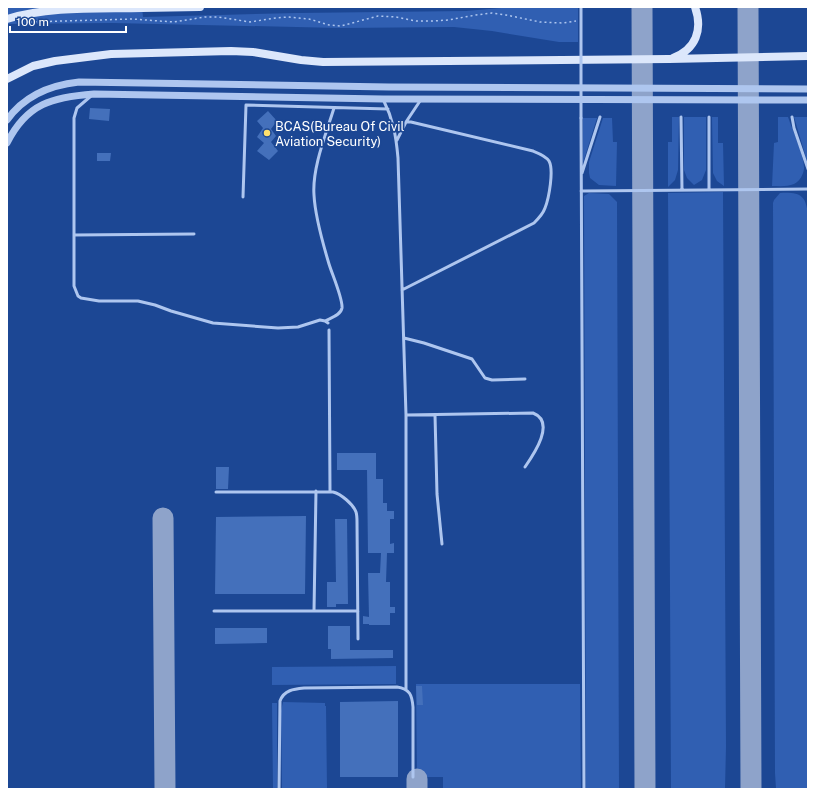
<svg xmlns="http://www.w3.org/2000/svg" width="815" height="796" font-family="'Public Sans',sans-serif">
  <style>
    .green { fill: #305fb2 }
    .lines { fill: none; stroke-linecap: round; stroke-linejoin: round }
    .taxiway { stroke: #8ea3ca; stroke-width: 21 }
    .building { fill: #4470bb }
    .path { stroke: #aec6ef; stroke-width: 1.5; stroke-dasharray: 2 3; stroke-linecap: butt }
    .service { stroke: #aec6ef; stroke-width: 3 }
    .tertiary { stroke: #aec6ef; stroke-width: 7 }
    .secondary { stroke: #dce7fb; stroke-width: 8 }
    .service-bridge { stroke: #aec6ef; stroke-width: 3 }
    .secondary-bridge { stroke: #dce7fb; stroke-width: 8 }
    .poi-dot { fill: #ffe06c; stroke: #1c4794; stroke-width: 1.5 }
    .labels { text-anchor: middle; stroke-width: 3.5; stroke-linejoin: round; paint-order: stroke }
    .poi-label { font-size: 13px; fill: #fff; stroke: #1c4794; text-anchor: start }
  </style>
  <rect width="100%" height="100%" fill="#1c4794"/>
  <path class="green" d="M7,7h135l1,10 154,-4 169,-2 47,-4h65v35h-19l-67,-11 -38,-4 -115,1 -226,-5 -106,1z
    M672,117h7l-1,53 -3,10 -7,7v-45h4z
    M684,117h22v53l-4,10 -8,5 -7,-7 -3,-8z
    M712,117h6v26h5l1,43 -7,-5 -4,-8z
    M778,117h10c4,12 17,40 16,52 -1,6 -4,12 -10,15 -7,3 -15,2 -22,2l2,-43 4,-1z
    M794,117h13v44z
    M583,118h14l-14,45z
    M603,118h9l1,24h4l-1,44 -17,-1 -9,-7 -1,-5v-11z
    M723,192l3,554 -1,43h-54l-3,-596z
    M589,193l20,1 8,8 2,587h-33l-2,-591v-2z
    M780,193c20,-1 26,2 28,22v574h-32l-1,-16 -2,-570 1,-3z
    M396,666v18l-124,1v-18z
    M416,684h164l1,105h-138v-12h-26z
    M283,702l42,1v3h1l1,83h-45l-1,-78z
    M272,703h5v86h-4z"/>
  <g class="lines">
    <path class="taxiway" d="M642,7l3,782
      M748,7l3,782
      M163,518l2,271
      M417,779v10"/>
  </g>
  <path class="building" d="M90,108l20,1 -1,12 -20,-2z
    M268,111l9,10 -6,8 5,7 -5,6 7,9 -9,9 -12,-9 7,-8 -7,-6 6,-9 -6,-7z
    M97,153h14l-1,8h-13z
    M337,453h39v26h7v24h4v8h7v8h-4v25l4,-1v10h-7l-1,29h4v25h5v6h-5v12h-21v-1h-6v-8l6,1 -1,-44h12l1,-20h-13l-1,-83h-30z
    M216,467h13l-1,22h-12z
    M306,516l-1,78h-90l1,-77z
    M335,519h12l1,85h-12v3h-9v-25h9z
    M328,626h22v24h43v8l-62,1v-10h-3z
    M215,628h52v15l-52,1z
    M416,686h6l1,19h-6z
    M398,701v76h-58v-75z"/>
  <g class="lines">
    <path class="path" d="M30,22l102,-3 42,3 31,-5h13l32,5 26,-4 12,-1 21,2 20,6 12,1 37,-10 18,1 20,4h18l14,-1 28,-5 16,-2 14,2 34,7 23,1 13,-2"/>
    <path class="service" d="M91,96l-14,12 -3,10v168l4,10 3,2 18,3h39l17,4 16,6 42,12 65,5 20,-1 22,-7 5,1 3,2
      M383,99c10,20 13,36 15,59l8,257v275
      M681,117l1,73
      M709,117v73
      M792,117l2,11 14,41
      M581,118l3,671
      M406,122l14,-21
      M397,140l9,-18h5l122,29c5,2 13,5 16,10 5,9 0,37 -4,47 -2,6 -6,10 -11,15l-132,67
      M582,173l18,-56
      M581,191l227,-2
      M243,197l3,-92 142,4
      M74,235l120,-1
      M325,321c6,-3 16,-6 17,-13 1,-9 -10,-34 -13,-44 -6,-20 -14,-49 -15,-69 -2,-27 12,-61 20,-87
      M329,330l1,161
      M404,338l20,5 48,16 13,19 7,2 33,-1
      M406,415l127,-2c23,9 1,41 -8,54
      M435,415l2,79 5,50
      M216,492h117c8,2 20,12 23,20 1,3 1,6 1,10l1,117
      M214,611h144
      M314,611l2,-120
      M279,789l1,-88c4,-11 14,-12 24,-13l93,-1c13,2 15,8 16,20v70"/>
    <path class="tertiary" d="M7,120c17,-24 44,-35 72,-38l310,5 419,2
      M7,143c20,-40 46,-46 87,-49l289,5 425,1"/>
    <path class="secondary" d="M142,8l58,-1
      M673,58c23,-9 30,-28 22,-51
      M7,79l26,-13 22,-5 56,-7 120,-3 22,1 48,8 22,2 346,-3 139,-3"/>
    <path class="service-bridge" d="M581,7v111"/>
    <path class="secondary-bridge" d="M7,19c42,-13 92,-10 135,-11"/>
  </g>
  <circle class="poi-dot" cx="267" cy="133" r="4"/>
  <g class="labels">
    <g class="poi-label">
      <text x="275" y="131">BCAS(Bureau Of Civil<tspan x="275" dy="15">Aviation Security)</tspan></text>
    </g>
  </g>
  <rect width="815" height="796" fill="none" stroke="#ffffff" stroke-width="16"/>
  <path d="M10 26v6h116v-6" fill="none" stroke="#ffffff" stroke-width="2"/>
  <text x="16" y="26" font-size="12" fill="#ffffff" stroke="#1c4794" stroke-width="3" paint-order="stroke">100 m</text>
</svg>
